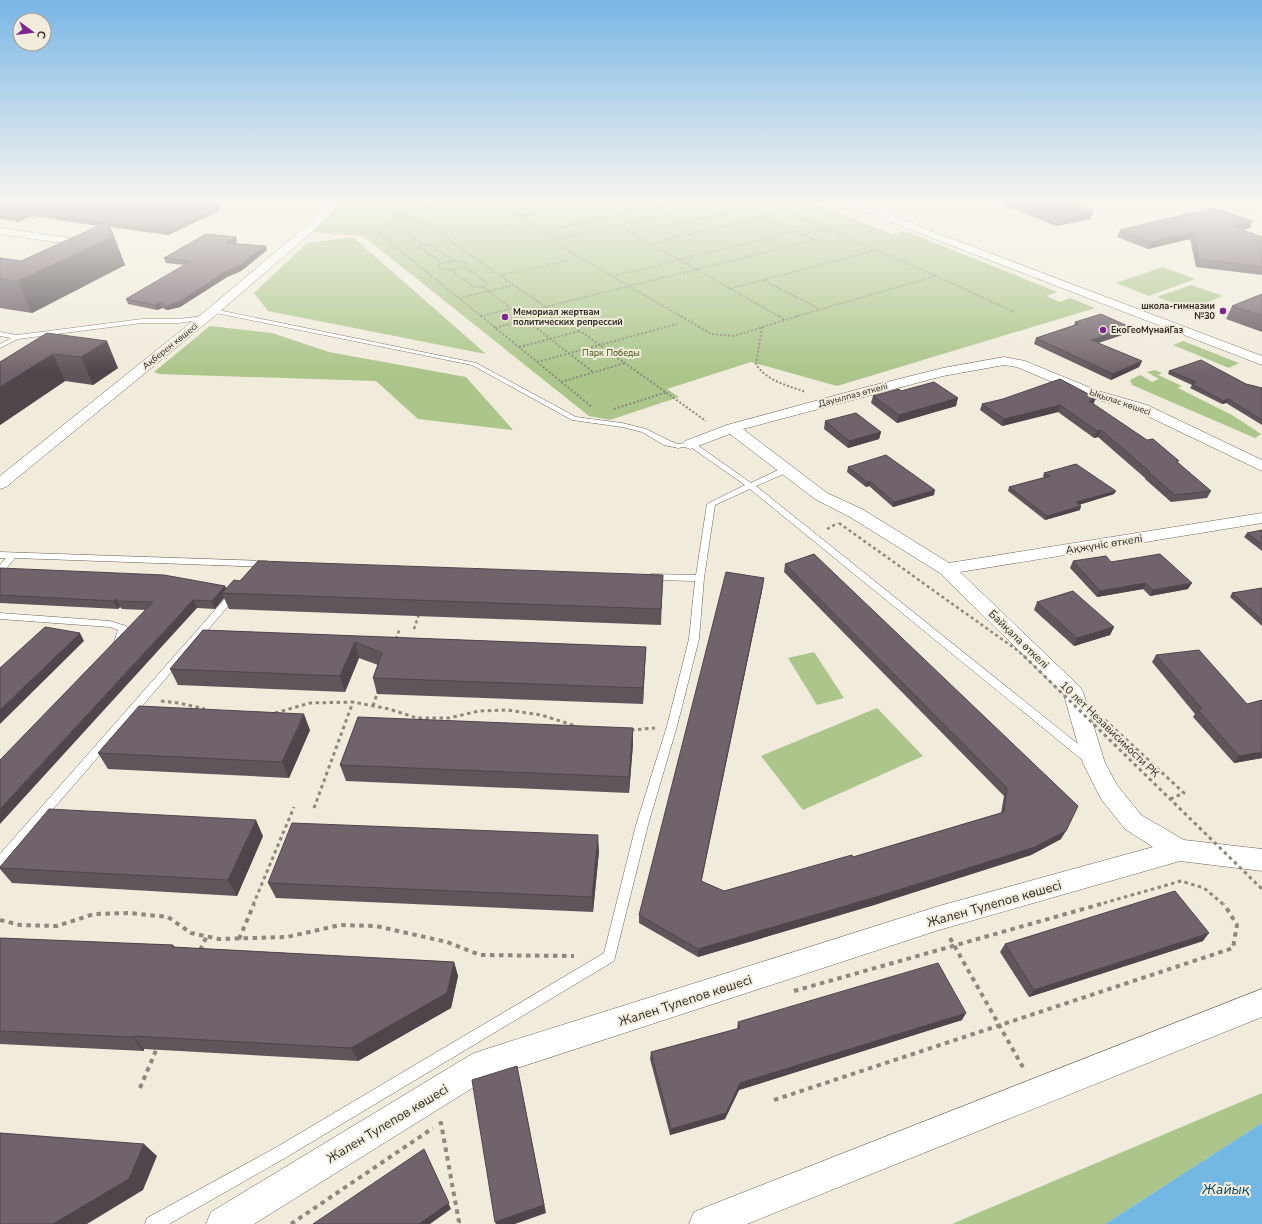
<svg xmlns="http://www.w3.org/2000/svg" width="1262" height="1224" font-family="'Nunito Sans',sans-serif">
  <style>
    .green { fill: #abc58a }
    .water { fill: #73b8e3 }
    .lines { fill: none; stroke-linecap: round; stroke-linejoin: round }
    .lane-casing { stroke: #6a6658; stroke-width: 1 }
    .street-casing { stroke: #6a6658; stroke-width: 1 }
    .path-far4 { stroke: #8b887d; stroke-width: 1.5; stroke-dasharray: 1.5 1.5; stroke-linecap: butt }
    .path-far3 { stroke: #8b887d; stroke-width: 2; stroke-dasharray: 2 2; stroke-linecap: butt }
    .path-far2 { stroke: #8b887d; stroke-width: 2.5; stroke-dasharray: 3 3; stroke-linecap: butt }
    .path-far1 { stroke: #8b887d; stroke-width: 3; stroke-dasharray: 3.5 3.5; stroke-linecap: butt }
    .path { stroke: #8b887d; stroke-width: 4; stroke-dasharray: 4.5 4.5; stroke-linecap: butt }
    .lane { fill: #fff; fill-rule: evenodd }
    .street { fill: #fff; fill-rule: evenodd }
    .path-bridge-far1 { stroke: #8b887d; stroke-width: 2.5; stroke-dasharray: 3 3; stroke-linecap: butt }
    .path-bridge { stroke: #8b887d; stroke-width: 3; stroke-dasharray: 3.5 3.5; stroke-linecap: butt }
    .wall { fill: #61555c }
    .shaded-wall { fill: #4f454b }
    .building { fill: #71636b; stroke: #4f454b }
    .poi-dot { fill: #7d2593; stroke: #f0ebdb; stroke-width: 1.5 }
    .labels { text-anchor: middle; stroke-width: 4; stroke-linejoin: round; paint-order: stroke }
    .far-poi-label { font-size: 9px; font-weight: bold; fill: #2c2a24; stroke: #f0ebdb; text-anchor: start }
    .far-street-label { font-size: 9px; fill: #2c2a24; stroke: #f0ebdb }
    .far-park-label { font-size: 9px; fill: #374f04; stroke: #f0ebdb }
    .street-label { font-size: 11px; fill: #2c2a24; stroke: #f0ebdb }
    .near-street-label { font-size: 13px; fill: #2c2a24; stroke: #f0ebdb }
    .near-water-label { font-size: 14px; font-style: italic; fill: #043f5c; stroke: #f0ebdb }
  </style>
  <rect width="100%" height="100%" fill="#f0ebdb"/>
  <path class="green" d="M342,202h470l81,33 12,-4 152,61 -11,4 14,6 10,-4 25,10 -258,78 -86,-24 -84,27 12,8 -69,23 -21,-4 -226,-180 -50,-4z
    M353,237l133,117 -218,-43 -14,-18 53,-50z
    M1163,267l32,12 -46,17 -33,-13z
    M1191,285l32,11 -33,13 -33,-12z
    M210,326l62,7 57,19 137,25 47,53 -95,-11 -42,-38 -217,-7 -5,-2z
    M1183,341l56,22 -10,5 -56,-23z
    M1155,370l7,3 -4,2 24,11 -4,2 54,27 29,19 -6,4 -123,-53 -2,-5 10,-5 12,7 7,-3 -12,-7z
    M814,652l30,46 -27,7 -29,-47z
    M877,708l46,48 -120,54 -42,-54z
    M1262,1093v30l-157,101h-153z"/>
  <path class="water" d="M1262,1123v101h-157z"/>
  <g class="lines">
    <g class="lane-casing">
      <path id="lane" d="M213,309l263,54 100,54 46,6 24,6 24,12 8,3 15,-2 58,41 31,-15h6v4l-32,14 337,270 1,3 -1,3 -4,1 -4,-1 -335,-273 -35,16 -11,73 -5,61 -22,87 -29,99 -34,136 -329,197 -116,66h-24l2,-6 128,-70 329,-195 32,-128 31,-99 22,-87 6,-58 -44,-1 -4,-3 4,-3 45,1 11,-71 38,-19 -56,-39 -11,2 -14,-3 -22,-13 -20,-5 -50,-7 -100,-55 -261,-53v-2z
        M204,316l3,2 -1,1 -27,4h-37l-124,16 -18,9v-4l11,-6 -11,-2v-4l17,3 125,-16h37z
        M0,552l267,9 4,3 -4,3 -252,-9 -12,14 -3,1v-8l6,-7h-6z
        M233,592l3,1 1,2 -1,2 -232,269 -4,1v-13l230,-261z
        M0,613l110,8 16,5 2,2c-3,8 -4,18 -13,21l-5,-3 4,-4 4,-12 -8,-3 -110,-8z"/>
    </g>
    <g class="street-casing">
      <path id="street" d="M297,202h17c-4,4 -13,4 -17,0z
        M331,202h10l-29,30 -95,82 -211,173 -6,2v-13l209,-168 95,-80z
        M842,202h13l407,154v9l-418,-161z
        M0,228l90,13 5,3 -5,3 -90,-13z
        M1004,357l21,4 73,30 49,14 115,55v11l-125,-60 -49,-14 -71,-30 -13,-2 -61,11 -200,53 84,64 35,16 87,54 313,-50v10l-302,49 120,115 3,5 22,71 12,22 24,30 43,25 78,9v22l-82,-10 -241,69 -449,147 -236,147h-48l5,-12 261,-158 11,-4 456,-144 214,-59 -28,-18 -24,-30 -18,-36 -19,-68 -124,-122 -90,-56 -35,-18 -85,-65 -40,15 -5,-2 -3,-3 3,-3 42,-16 136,-37 80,-20z
        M1262,989v28l-515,207h-58l5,-12 12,-5z"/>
    </g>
    <path class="path-far4" d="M364,202l36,13 45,-13
      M495,202l55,33
      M653,202l8,4
      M730,202l85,38
      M766,202l170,74 -142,41
      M400,215l26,9 134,93
      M400,215l-20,19 102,83
      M400,215l2,14 20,15h6l27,17 10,2v4l22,16 -4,4 39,30
      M517,216l100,-14
      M618,225l162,92
      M542,231l140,-29
      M632,233l115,-24
      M422,244l-4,2 24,17 -4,3 1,2 12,2 23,17h9
      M650,244l136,-33
      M442,263l13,-2
      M452,270l12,-3
      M502,275l68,-15
      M614,276l182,-45 33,-1
      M936,276l78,36
      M763,280l56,29
      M729,289l148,-39
      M459,298l56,-13
      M517,314l298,-74 17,-10 26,-7
      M481,316l29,-7
      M682,317l-127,-74v-4l171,-37"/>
    <path class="path-far3" d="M481,316l111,91
      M521,316l72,56
      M559,316l147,105
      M681,316l30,18 23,2 51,-16
      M779,316l6,4 13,-4
      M762,327l-6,37c10,17 33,22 50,28
      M495,328l30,-8
      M519,347l61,-16
      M537,362l140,-38
      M561,382l64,-19
      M614,409l53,-17"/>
    <path class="path-far2" d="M827,529l11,-6
      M414,629l5,-15
      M396,639l4,-11"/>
    <path class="path-far1" d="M161,701l18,2 26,6
      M373,706l5,-15
      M275,713l35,-10 43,-1 36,7 28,9h32l30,-7 28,-1 34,5 35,11
      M1105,720l79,73 -14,6
      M631,730l24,-2
      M314,808l39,-106
      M253,905l41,-98
      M1097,905l84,-24 23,7 20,17"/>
    <path class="path" d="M0,920l20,5 37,1 37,-12 35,-1 39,4 23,16 28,6 68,-2 53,-12 36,1 71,16 33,13 94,1
      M950,938l75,133
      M239,939l15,-35
      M200,950l7,-14
      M794,991l307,-87
      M140,1088l17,-40
      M774,1100l459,-152 4,-23 -13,-21
      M439,1124l2,-1 18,99 -2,2
      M291,1224l142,-96"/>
    <use href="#lane" class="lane"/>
    <use href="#street" class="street"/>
    <path class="path-bridge-far1" d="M839,523l178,127 8,7"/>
    <path class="path-bridge" d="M1024,656l238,233"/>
  </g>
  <path class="wall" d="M0,202l220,6h-1v3l-51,24 -58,-8 15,38 -93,48 -32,-5v-50l21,3 77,-35 -66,-10 -14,6 -18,-3z
    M996,202h81l-3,1 17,16 -35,7z
    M1250,228l-7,2 19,7v38l-66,-8 -6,-28 -42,10 -31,-12 3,-7z
    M236,237l1,5 -4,2 34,6 -26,21 -14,6 -47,30 -13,3 -5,-2 -5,2 -29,-6 -2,-5 59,-34 -19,-2 -2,-5z
    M1262,294v38l-36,-13 6,-13z
    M1075,322l53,11 -30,10 44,18 -3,6 -28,13 -77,-36 2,-6 38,-13z
    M47,333l71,35 -25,17 -28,-4 -65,44z
    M1169,371l77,13 16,4v37l-36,-22 -4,1 -32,-16 2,-3 -24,-11z
    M901,391l55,15 -59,17 -26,-20 2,-7z
    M982,404h112l84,59 33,28 -4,7 -36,4 -26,-23v-1l-47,-41 -4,1 -36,-26 -56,14 -22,-16z
    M825,421l56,11 -2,7 -31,9 -24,-19z
    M848,467l86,28 -41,12 -24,-21 -3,1 -19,-15z
    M1044,473l70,21 -35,11 1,5 -35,10 -37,-29 1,-4 36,-9 -2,-2z
    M1262,530v21l-18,-14 3,-4z
    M1073,561l38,1 77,27 -38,7 -7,-7 -46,8 -27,-29z
    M785,564l276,275 -30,16 -157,50 -176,52 -59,-34v-8l124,-329 -62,295 23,10 129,-34 148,-44 3,-17 -220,-224z
    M0,568l225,18 1,3 14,-8 423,-6 -2,50 -432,-16 -5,-11 -9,11 -18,-1 -51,2 -24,-1 -2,-2 -2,2 -118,-6z
    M1262,588v38l-32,-29 2,-4z
    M1037,602l77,25 -4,8 -36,11 -40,-36z
    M203,630l443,17 -3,57 -266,-10 -4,-16 5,-13 -19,-7 -14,34 -167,-7 -8,-16z
    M1156,655l106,103 -28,5 -41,-46 2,-3 -43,-52z
    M633,728v16l-4,49 -283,-12 -6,-16z
    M310,730l-21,48 -181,-9 -10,-16z
    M263,836l-26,60 -225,-13 -12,-14v-2z
    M599,851l-6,61 -317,-14 -8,-15z
    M0,938l173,7 2,2 279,15 4,14 -7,32 -93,53 -214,-12v2l-144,-7z
    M1203,941l-174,56 -29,-45 5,-8z
    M962,1020l-223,70 -14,29 -55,16 -20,-76 1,-7 86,-23 1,-7z"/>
  <path class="shaded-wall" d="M219,205l1,3h-1v3l-51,24 -1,-3z
    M1094,210l-3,9 -35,7 2,-8z
    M30,213l2,3 -14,6 -1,-3z
    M1253,221l-3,7 -21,5 3,-7z
    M1193,232l-3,7 -42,10 3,-7z
    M114,236l11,29 -93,48 -14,-32z
    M236,237l1,5 -10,6 -1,-5z
    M266,246l1,4 -26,21 -14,6 -47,30 -13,3 -1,-4 59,-34z
    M160,303l2,5 -5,2 -2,-5z
    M1130,327l-2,6 -39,13 2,-6z
    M107,341l11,27 -25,17 -12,-28z
    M53,354l12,27 -65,44v-38z
    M1142,361l-3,6 -28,13 2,-6z
    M958,398l-2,8 -59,17 2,-8z
    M1096,398l-3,7 -4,-4z
    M1228,399l-2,4 -4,1 1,-3z
    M1060,405l-2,7 -56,14 2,-7z
    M1101,430l-3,7 -4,1 3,-7z
    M881,432l-2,7 -31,9 1,-7z
    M870,481l-1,5 -3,1 1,-5z
    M935,490l-1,5 -41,12 1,-5z
    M1116,491l-2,3 -40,12 2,-4z
    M1081,506l-1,4 -35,10 2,-4z
    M764,578l-1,8 -63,303 1,-8z
    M1146,583l-3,6 -46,8 3,-6z
    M1192,583l-4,6 -38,7 3,-6z
    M225,586l3,7h-6l2,5 -9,11 -3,-8z
    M115,599l5,8 -2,2 -5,-8z
    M193,600l4,8 -197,216v-15z
    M1114,627l-4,8 -36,11 3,-8z
    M80,633l4,8 -84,83v-14z
    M355,642l4,16 -14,34 -5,-16z
    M646,647l-1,16 -2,41v-16z
    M304,714l6,16 -21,48 -7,-16z
    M633,728v16l-4,49v-16z
    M1262,752v6l-28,5 5,-7z
    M256,820l7,16 -26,60 -9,-16z
    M1066,831l-5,8 -30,16 -157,50 -176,52v-8z
    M598,835l1,16 -6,61 -1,-15z
    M1209,933l-6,8 -174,56 5,-7z
    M454,962l4,14 -7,32 -93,53 -7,-13z
    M966,1013l-4,7 -223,70 -14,29 -55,16 1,-6 69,-46z
    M132,1036l12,13v2l-12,-14z
    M519,1076l27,137 -31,11h-19l-1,-2z
    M144,1144l13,12 -14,34 -56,34h-34z
    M424,1149l27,60 -21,15h-11z"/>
  <path class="building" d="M0,202h198l21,3 -4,2 3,1 -51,24 -59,-8 -1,-2 -4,1 -73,-10 -13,6 -17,-3z
    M1019,202h53l22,8 -36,8z
    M1212,208l41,13 -21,5 30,11v30l-63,-8 -6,-27 -42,10 -31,-12z
    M107,222l7,14 -96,45 -18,-2v-21l21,3z
    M206,234l30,3 -10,6 40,3 -27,20 -14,6 -46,30 -13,4 -6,-3 -5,2 -29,-6 65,-38 -27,-3z
    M1262,294v22l-30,-10z
    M1101,314l29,13 -39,13 51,21 -29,13 -77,-36 43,-14 -4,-2z
    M47,333l60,8 -26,16 -28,-3 -53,33v-25z
    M1201,360l45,24 16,4v32l-34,-21 -5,2 -31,-17 4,-2 -27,-11z
    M1060,379l36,19 -7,3 58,39 6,-1 26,22h-3l35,30 -36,4 -27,-23h2l-49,-42 -4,1 -37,-26 -56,14 -22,-15 21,-5z
    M934,382l24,16 -59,17 -26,-19 26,-7 2,2z
    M856,413l25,19 -32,9 -24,-20z
    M886,455l49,35 -41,12 -24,-21 -3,1 -19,-15z
    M1076,464l40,27 -40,11 5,4 -34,10 -38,-29 41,-11 -6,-3z
    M1262,530v15l-15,-12z
    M814,554l264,252 -12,25 -31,16 -159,50 -178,52 -59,-34 87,-343 38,6 -63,303 23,10 128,-36 1,2 151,-45 3,-24 -222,-224z
    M1160,554l32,29 -39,7 -7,-7 -46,8 -27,-30 33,-5 5,6z
    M258,561l405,14 -2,34 -439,-16 12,-13 6,1z
    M0,568l164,7 61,11 -13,15 -19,-1 -193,209v-49l153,-158 -35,-1 -3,-2 -2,2 -113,-6z
    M1262,588v32l-30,-27z
    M1073,591l41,36 -37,11 -40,-36z
    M45,627l35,6 -80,77v-42z
    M203,630l443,17 -3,41 -270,-10 9,-25 -27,-11 -15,34 -170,-7z
    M1199,650l48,54 15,-4v52l-23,4 -41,-46 4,-1 -46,-54z
    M139,706l165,8 -22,48 -184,-9z
    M358,717l275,11 -4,49 -289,-12z
    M49,809l207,11 -28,60 -228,-12v-1z
    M292,823l306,12 -6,62 -324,-14z
    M1175,891l34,42 -175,57 -29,-46z
    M0,938l173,7 -1,2 282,15 -7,31 -96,55 -219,-12v1l-132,-6z
    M938,963l28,50 -226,70 -14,30 -55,16 -20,-77 89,-24 -2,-6z
    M517,1066l27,139 -49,17 -23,-142z
    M0,1133l144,11 -15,35 -76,45h-53z
    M424,1149l25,54 -30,21h-106z"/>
  <linearGradient id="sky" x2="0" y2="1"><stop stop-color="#79b6e6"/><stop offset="0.54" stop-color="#f8f6ef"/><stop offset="1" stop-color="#f8f6ef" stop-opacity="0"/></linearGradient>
  <rect width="1262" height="373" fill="url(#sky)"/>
  <g class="poi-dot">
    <circle cx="1223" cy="311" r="4"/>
    <circle cx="505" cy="317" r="4"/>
    <circle cx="1103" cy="330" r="4"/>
  </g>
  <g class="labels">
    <g class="far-poi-label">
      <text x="1215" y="309" text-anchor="end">школа-гимназии<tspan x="1215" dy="10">№30</tspan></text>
      <text x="513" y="315">Мемориал жертвам<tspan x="513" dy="10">политических репрессий</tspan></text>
      <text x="1111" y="333">ЕкоГеоМунайГаз</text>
    </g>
    <g class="far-street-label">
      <text transform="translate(170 346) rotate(-39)" y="3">Ақберен көшесі</text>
      <text transform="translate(853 395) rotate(-15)" y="3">Дауылпаз өткелі</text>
      <text transform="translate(1120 402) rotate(19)" y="3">Ықылас көшесі</text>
    </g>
    <g class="far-park-label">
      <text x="611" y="356">Парк Победы</text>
    </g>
    <g class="street-label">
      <text transform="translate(1104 544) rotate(-9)" y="4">Ақжүніс өткелі</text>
      <text transform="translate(1019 639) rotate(44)" y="4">Байқала өткелі</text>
      <text transform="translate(1110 729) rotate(44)" y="4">10 лет Независимости РК</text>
    </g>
    <g class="near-street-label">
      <text transform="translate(994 903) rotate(-16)" y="5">Жален Тулепов көшесі</text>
      <text transform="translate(685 1000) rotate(-18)" y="5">Жален Тулепов көшесі</text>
      <text transform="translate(387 1123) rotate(-31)" y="5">Жален Тулепов көшесі</text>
    </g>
    <g class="near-water-label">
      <text x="1226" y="1194">Жайық</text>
    </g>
  </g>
  <g transform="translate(32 32) rotate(105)"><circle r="19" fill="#f0ebdb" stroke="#a29e92"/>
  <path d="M0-3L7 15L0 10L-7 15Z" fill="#7d2593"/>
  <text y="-6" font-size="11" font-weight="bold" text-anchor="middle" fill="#2c2a24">С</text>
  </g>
</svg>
